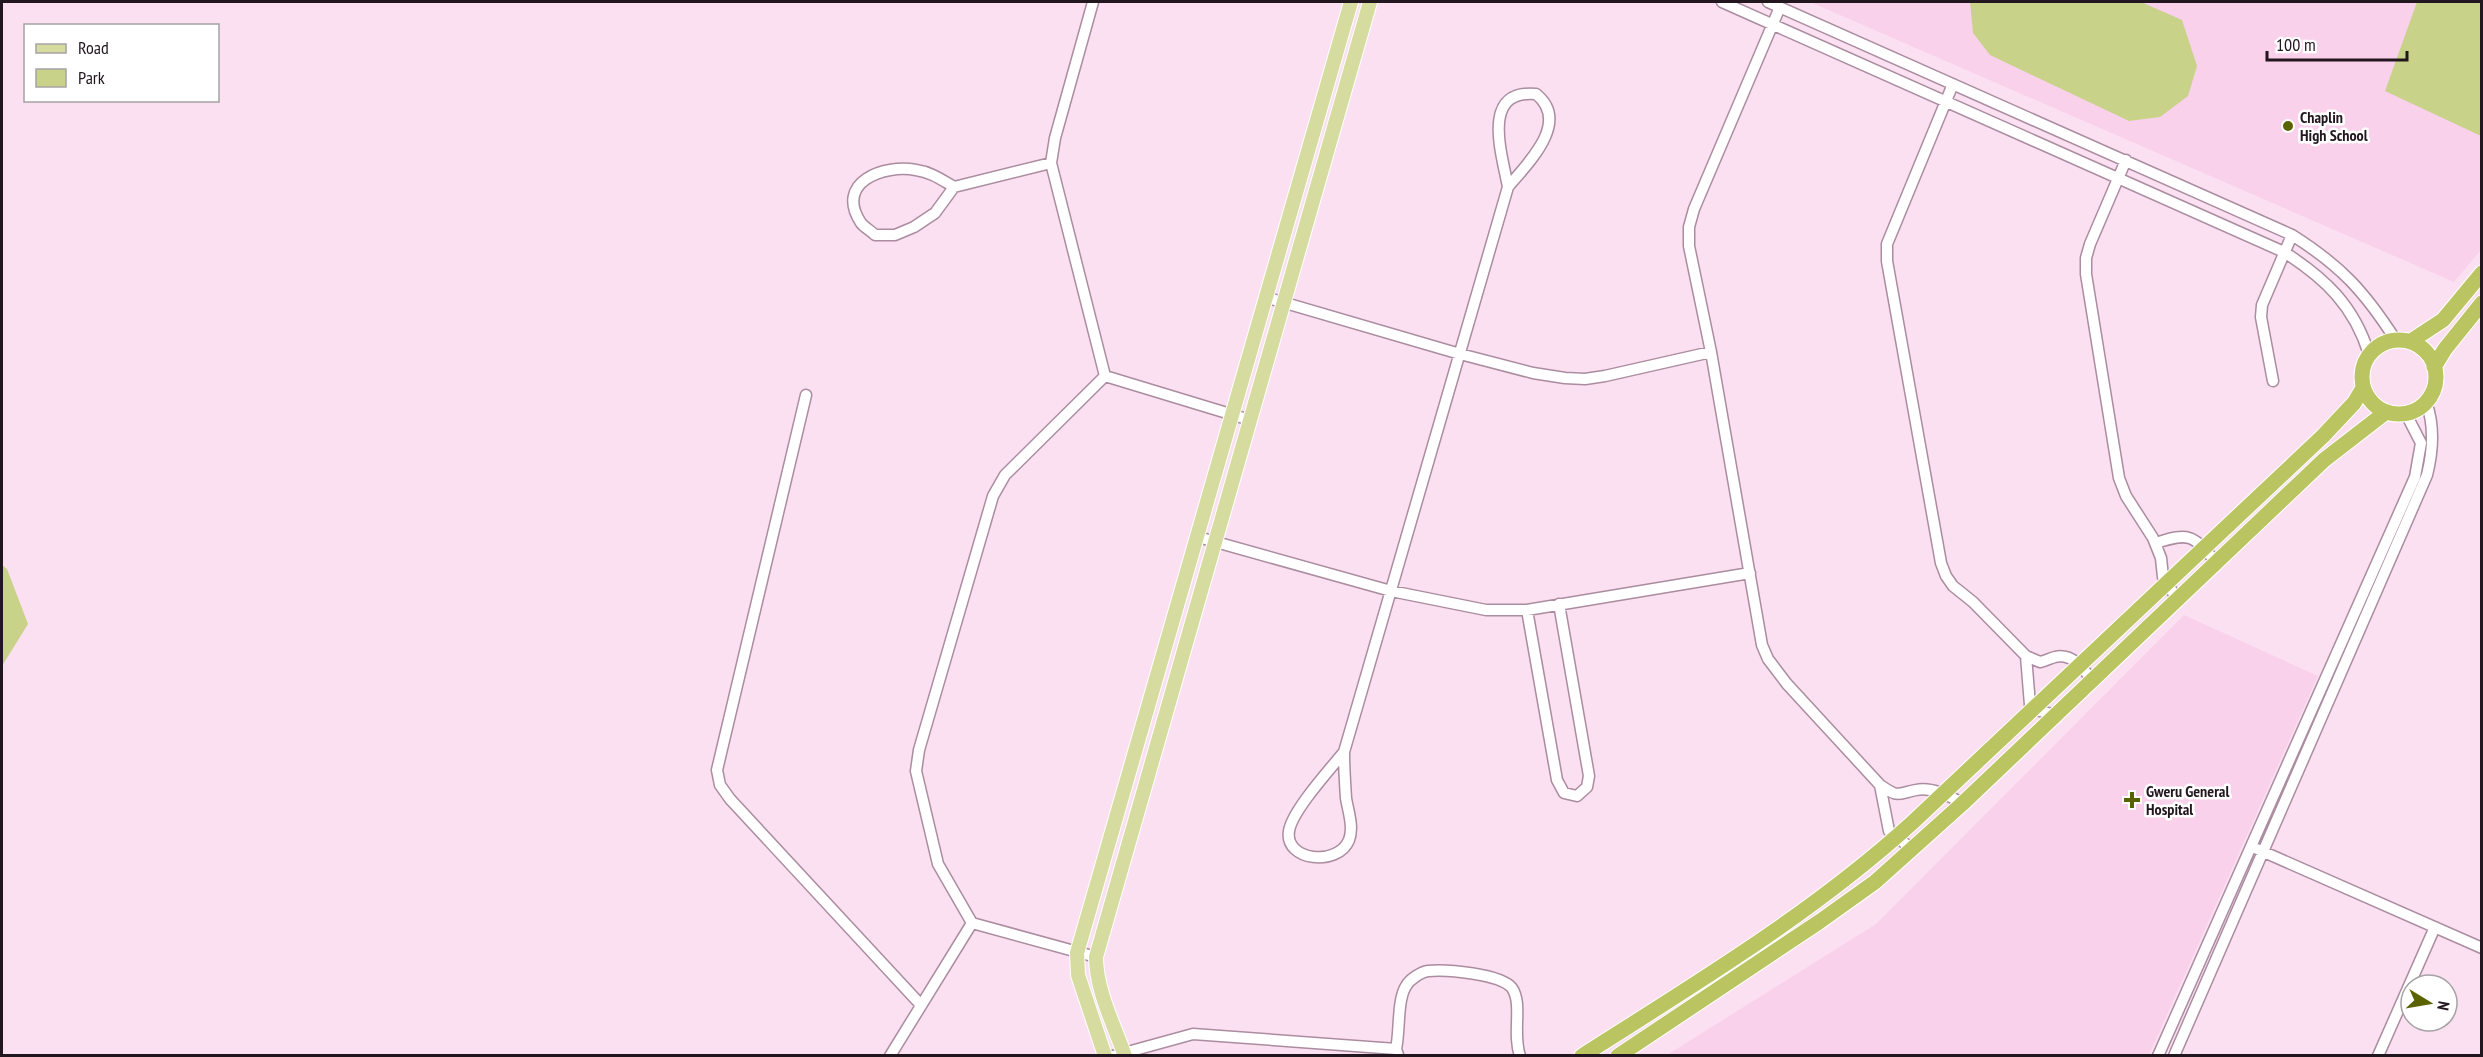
<svg xmlns="http://www.w3.org/2000/svg" width="2483" height="1057" font-family="'PT Sans Narrow',sans-serif">
  <style>
    .built { fill: #fad1eb }
    .green { fill: #c8d289 }
    .lines { fill: none; stroke-linecap: round; stroke-linejoin: round }
    .minor-casing { stroke: #ab8ca0; stroke-width: 13 }
    .major-casing { stroke: #fff; stroke-width: 16 }
    .highway-casing { stroke: #fff; stroke-width: 17 }
    .minor { stroke: #fff; stroke-width: 10 }
    .major { stroke: #d6dca0; stroke-width: 14 }
    .highway { stroke: #bac561; stroke-width: 15 }
    .poi-dot { fill: #5b6300; stroke: #fff; stroke-width: 2 }
    .labels { text-anchor: middle; stroke-width: 5; stroke-linejoin: round; paint-order: stroke }
    .poi-label { font-size: 16px; font-weight: bold; fill: #22171e; stroke: #fff; text-anchor: start }
  </style>
  <rect width="100%" height="100%" fill="#fbe0f1"/>
  <path class="built" d="M1810,2h671v248l-27,32z
    M2184,615l134,61 -169,379h-482l209,-131z"/>
  <path class="green" d="M1970,2h171l41,18 15,46 -9,30 -28,21 -31,4 -139,-66 -17,-22z
    M2417,2h64v134l-96,-45z
    M2,565l5,4 21,55 -26,42z"/>
  <g class="lines">
    <g class="minor-casing">
      <path id="minor" d="M1093,2l-38,136 -4,25 54,213 145,44
        M1722,2l562,250c42,27 70,54 85,102
        M1768,2l524,233c49,31 72,56 103,104
        M1780,7l-86,202 -5,18v19l22,106 51,293 6,14 19,25 93,101c19,13 16,9 36,5 15,-3 34,5 46,14
        M1953,84l-66,160v17l54,302 5,13 7,10 20,16 53,54 14,6c6,-1 10,-4 15,-5 17,-4 28,11 37,23
        M2126,160l-36,84 -4,14v16l33,204 7,18 27,42 8,20 2,19 14,22
        M954,187c-12,-7 -23,-15 -38,-17 -32,-6 -82,12 -55,53 3,4 10,8 14,12h20l19,-8 21,-14 19,-26 97,-24
        M1265,297l195,57 73,19 32,5 20,1 20,-3 106,-24
        M2273,381l-12,-64 1,-12 30,-70
        M806,395l-89,375 3,15 10,14 190,205
        M1198,537l193,54 95,19h41l223,-37
        M2156,543c33,-11 37,-8 59,18
        M1527,610l30,170 7,13 13,3 10,-9 2,-11 -30,-172
        M2026,656l4,49 3,4 22,6
        M1344,752c-14,17 -52,59 -55,79 -5,30 49,36 60,9 5,-13 -1,-29 -3,-42 -1,-15 -2,-30 -2,-46l164,-565c20,-24 63,-65 28,-93 -56,-5 -34,60 -28,93
        M1880,785l9,46 23,18
        M2257,849l225,99
        M1096,957l-124,-34 -34,-59 -22,-93 3,-21 74,-254 12,-21 100,-99
        M1398,1055l-2,-6c4,-17 1,-49 10,-63 4,-7 15,-14 22,-15 18,-2 73,3 84,17 11,16 0,45 8,68
        M890,1056l82,-133
        M1113,1056l80,-22 203,15
        M2158,1056l257,-579 6,-34 -15,-29
        M2174,1056l253,-581c6,-24 8,-49 -1,-73
        M2378,1056l57,-129"/>
    </g>
    <g class="major-casing">
      <path id="major" d="M1105,1056l-27,-81 -1,-22 274,-951
        M1125,1056c-11,-31 -29,-66 -29,-99l274,-955"/>
    </g>
    <g class="highway-casing">
      <path id="highway" d="M2362 377a37 37 0 1 1 74 0a37 37 0 1 1-74 0Z
        M2411,341l32,-21 39,-47
        M2434,367l11,-18 37,-46
        M1582,1056c114,-73 230,-142 331,-234l410,-386 31,-33 9,-15
        M1618,1056l201,-134 56,-40 87,-78 362,-344 62,-48"/>
    </g>
    <use href="#minor" class="minor"/>
    <use href="#major" class="major"/>
    <use href="#highway" class="highway"/>
  </g>
  <g class="poi-dot">
    <circle cx="2288" cy="126" r="6"/>
    <path d="M2129 791h6v6h6v6h-6v6h-6v-6h-6v-6h6z"/>
  </g>
  <g class="labels">
    <g class="poi-label">
      <text x="2300" y="123">Chaplin<tspan x="2300" dy="18">High School</tspan></text>
      <text x="2146" y="797">Gweru General<tspan x="2146" dy="18">Hospital</tspan></text>
    </g>
  </g>
  <rect width="2483" height="1057" fill="none" stroke="#22171e" stroke-width="6"/>
  <rect x="24" y="24" width="195" height="78" fill="#ffffff" stroke="#a7a2a5" stroke-width="1.5"/>
  <rect x="36" y="44" width="30" height="9" fill="#d6dca0" stroke="#a7a2a5" stroke-width="1.5"/>
  <text x="78" y="54" font-size="18" fill="#22171e">Road</text>
  <rect x="36" y="69" width="30" height="18" fill="#c8d289" stroke="#a7a2a5" stroke-width="1.5"/>
  <text x="78" y="84" font-size="18" fill="#22171e">Park</text>
  <g transform="translate(2429 1003) rotate(101)"><circle r="28" fill="#ffffff" stroke="#a7a2a5" stroke-width="1.5"/>
  <path d="M0-4.5L10 22L0 15L-10 22Z" fill="#5b6300"/>
  <text y="-9" font-size="16" font-weight="bold" text-anchor="middle" fill="#22171e">N</text>
  </g>
  <path d="M2267 51v9h140v-9" fill="none" stroke="#22171e" stroke-width="3"/>
  <text x="2276" y="51" font-size="18" fill="#22171e" stroke="#ffffff" stroke-width="4.5" paint-order="stroke">100 m</text>
</svg>
